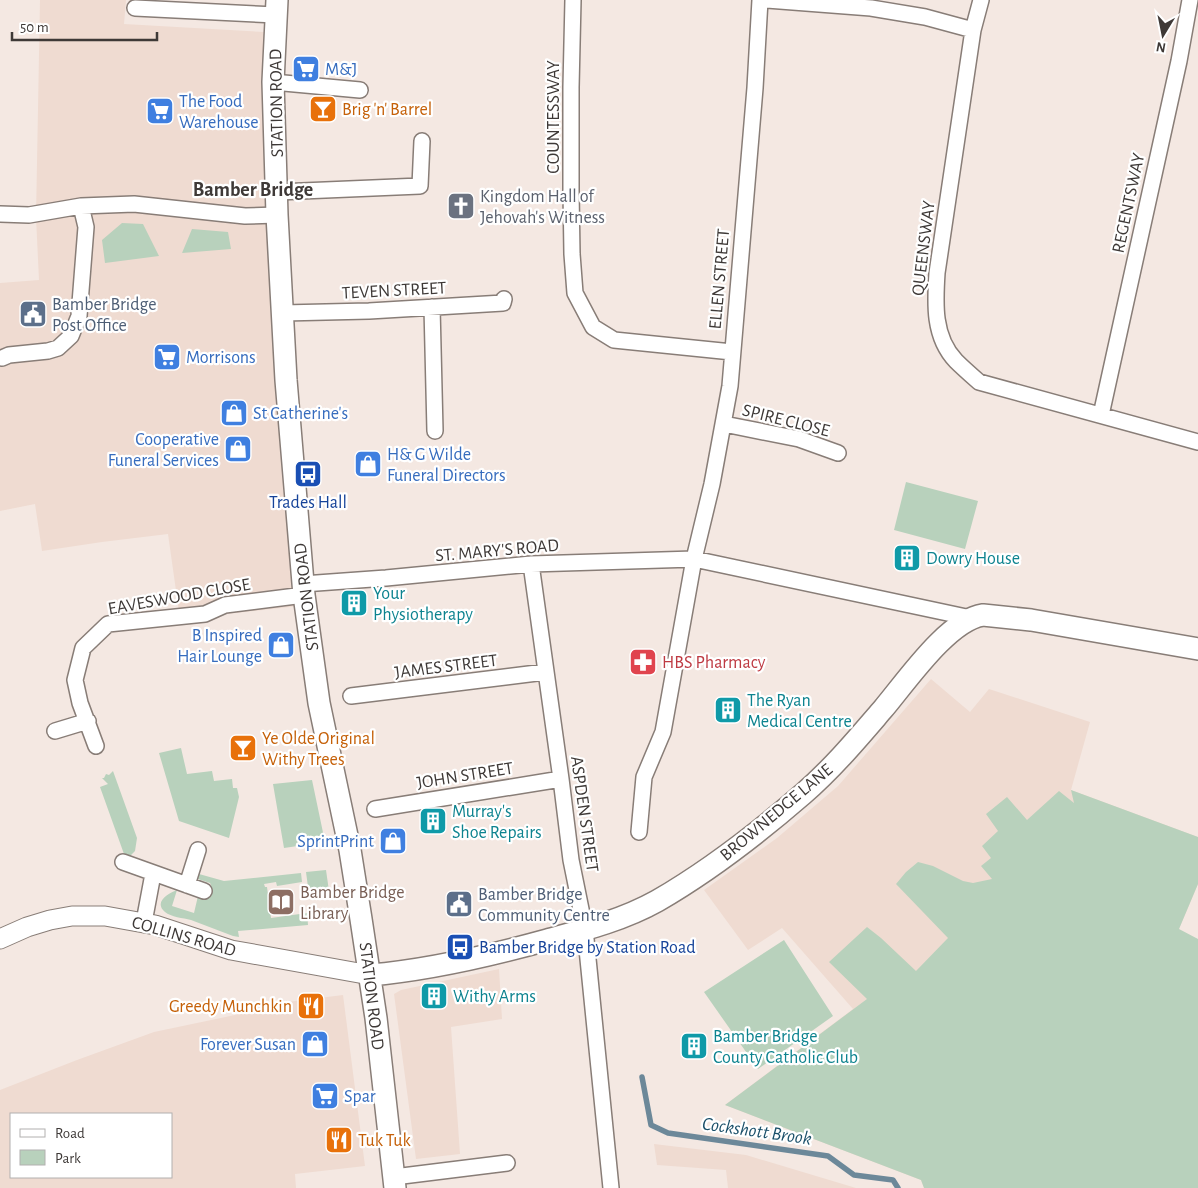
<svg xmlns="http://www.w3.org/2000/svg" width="1198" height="1188" font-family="'Alegreya Sans',sans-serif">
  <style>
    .built { fill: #efdbd1; fill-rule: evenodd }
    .green { fill: #b8d1bc }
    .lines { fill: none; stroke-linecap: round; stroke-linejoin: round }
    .stream { stroke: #6c8899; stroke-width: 5.5 }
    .minor-casing { stroke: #887d77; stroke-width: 18 }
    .tertiary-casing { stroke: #887d77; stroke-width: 21 }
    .secondary-casing { stroke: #887d77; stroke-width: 24 }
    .minor { stroke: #fff; stroke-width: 15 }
    .tertiary { stroke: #fff; stroke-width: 19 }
    .secondary { stroke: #fff; stroke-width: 21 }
    .labels { text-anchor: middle; stroke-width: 4.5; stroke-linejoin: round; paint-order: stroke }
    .shop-label { font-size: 18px; fill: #366cbe; stroke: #fff; text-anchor: start }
    .street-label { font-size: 18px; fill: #3e3937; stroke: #fff }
    .food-label { font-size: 18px; fill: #c56008; stroke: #fff; text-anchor: start }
    .worship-label { font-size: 18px; fill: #5b616d; stroke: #fff; text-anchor: start }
    .service-label { font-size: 18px; fill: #4e5e75; stroke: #fff; text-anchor: start }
    .transit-label { font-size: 18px; fill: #164399; stroke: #fff }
    .culture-label { font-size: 18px; fill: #0d838f; stroke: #fff; text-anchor: start }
    .health-label { font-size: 18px; fill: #be3a42; stroke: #fff; text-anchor: start }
    .education-label { font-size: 18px; fill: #785e54; stroke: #fff; text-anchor: start }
    .water-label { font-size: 19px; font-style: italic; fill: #1a4f69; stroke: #fff }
    .quarter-label { font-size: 20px; font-weight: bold; fill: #3e3937; stroke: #fff }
  </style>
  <rect width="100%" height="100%" fill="#f4e8e2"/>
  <path class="built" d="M40,0h86l-2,24 140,8 1,181 34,393 -119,13 -12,-85 -66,8 -60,9 -7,-47 -35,7v-228l39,-3 -3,-63z
    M931,679l39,33 19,-23 101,33 -19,68 127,47v47l-41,97 41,207h-274l-3,-8 -196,-75 128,-96 -71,-81 -34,22 -44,-60 73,-52 61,-52z
    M499,969l3,50 -51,8 9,127 -44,5 -22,-165 7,-4z
    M343,995l22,171 -70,8 1,14h-296v-98l77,-30 77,-28 124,-26 9,-4zM11,1114h160v63h-160z
    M654,1144l92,11 110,33h-128l-2,-18 -69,-5z"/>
  <path class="green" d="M122,223l21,1 16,32 -54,7 -3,-23z
    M192,229l36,3 3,17 -49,4z
    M906,482l72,19 -13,48 -71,-19z
    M181,748l6,26 25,-3 2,10 18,-2 1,9h4l2,9 -10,41 -50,-17 -20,-68z
    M113,771l24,67 -2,13 -5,5 -6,-2 -24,-67 8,-3 -6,-6h2l2,-4 3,1z
    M312,780l13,62 -41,6 -11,-64z
    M1071,790l127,47v47l-19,45 19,10v249h-274l-3,-8 -196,-75 142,-106 -38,-37 38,-35 14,11 35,33 32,-33 -52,-54 10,-12 12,-10 15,4 30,15 10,2 19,-4 -11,-13 10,-8 -9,-12 16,-15 -12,-17 21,-17 20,23 32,-29 15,12z
    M326,870l3,21 -13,2 -8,-6 -2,-15z
    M301,873l1,9 -25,4 -1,-4 -12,2 1,3h2l4,31 36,-5 1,12 -70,6 1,6 -6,-1c-14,-5 -28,-11 -42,-16 -8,-2 -20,-3 -26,-8 -12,-10 4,-19 12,-22l-5,16 22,7 4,-17 9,2 4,-13 -1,-2 -12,-4 1,-5 25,7z
    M784,940l49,76 -75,53 -54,-77z"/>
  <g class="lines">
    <path class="stream" d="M642,1077l9,48 17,8 160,23 26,19 39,5 5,8"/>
    <g class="minor-casing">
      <path id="minor" d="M573,0l-2,87v104l1,63 3,39 18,34 21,13 118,12
        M767,0l104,8 54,9 48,13
        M981,0l-8,30 -36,243c-2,30 -4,64 19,88 7,7 15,14 23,21l219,60
        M135,8l141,7
        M273,82l87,8
        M278,192l142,-6 2,-45
        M0,214l29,1 52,-9 53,-2 111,12 32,-1
        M432,307l3,124
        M283,313l86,-2 134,-8 1,-4
        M2,358l7,-3 39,-4 10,-3 13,-12 8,-20 7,-89 -5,-21
        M1101,415l78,-354 11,-61
        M724,424l75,15 39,14
        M531,564l30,215 10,81 14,69 26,259
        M303,584l83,-6 145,-14 163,-5 277,59
        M351,696l194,-24
        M55,731l33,-10
        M96,746l-16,-43 -5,-23 8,-32 25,-24 97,-10 20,-9 79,-10
        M375,809l186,-30
        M639,832l5,-55 19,-45 31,-173 18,-75 18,-98 25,-298 5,-88
        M123,862l81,29
        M187,885l11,-35
        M144,922l9,-48
        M394,1177l113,-14"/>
    </g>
    <g class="tertiary-casing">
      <path id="tertiary" d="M0,939l27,-12 23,-7 22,-4h33l50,9 76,25 139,25"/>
    </g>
    <g class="secondary-casing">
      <path id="secondary" d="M277,0l-4,82 4,133 9,165 18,215 15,108 31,147 11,69 15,99 19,170
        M370,975c60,-5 119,-19 177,-35 37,-10 76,-20 110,-39 52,-30 101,-68 146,-107 30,-26 55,-56 80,-85 23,-27 65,-89 100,-94l48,5 167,29"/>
    </g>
    <use href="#minor" class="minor"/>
    <use href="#tertiary" class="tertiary"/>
    <use href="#secondary" class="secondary"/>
  </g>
  <defs>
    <g id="supermarket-square" transform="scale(1.4375)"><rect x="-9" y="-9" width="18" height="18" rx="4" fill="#3f7fe0" stroke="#fff"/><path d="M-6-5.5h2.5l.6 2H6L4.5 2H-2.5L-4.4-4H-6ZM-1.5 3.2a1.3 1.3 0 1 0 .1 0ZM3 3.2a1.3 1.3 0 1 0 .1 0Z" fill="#fff"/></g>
    <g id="bar-square" transform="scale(1.4375)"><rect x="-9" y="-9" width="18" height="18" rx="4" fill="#e8710a" stroke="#fff"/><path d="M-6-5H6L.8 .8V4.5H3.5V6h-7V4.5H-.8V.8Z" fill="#fff"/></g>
    <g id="church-square" transform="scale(1.4375)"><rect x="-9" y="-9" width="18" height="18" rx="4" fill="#6b7280" stroke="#fff"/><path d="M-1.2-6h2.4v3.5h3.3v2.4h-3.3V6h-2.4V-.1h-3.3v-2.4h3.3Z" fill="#fff"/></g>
    <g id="civic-square" transform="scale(1.4375)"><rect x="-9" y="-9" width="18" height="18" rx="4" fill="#5c6f8a" stroke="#fff"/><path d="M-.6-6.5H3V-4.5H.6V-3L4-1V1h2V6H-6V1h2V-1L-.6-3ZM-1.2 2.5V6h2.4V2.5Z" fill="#fff"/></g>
    <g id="shop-square" transform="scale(1.4375)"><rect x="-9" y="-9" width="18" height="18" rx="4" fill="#3f7fe0" stroke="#fff"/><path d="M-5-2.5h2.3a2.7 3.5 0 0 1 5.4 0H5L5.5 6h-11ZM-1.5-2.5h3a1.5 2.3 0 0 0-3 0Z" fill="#fff"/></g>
    <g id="bus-square" transform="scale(1.4375)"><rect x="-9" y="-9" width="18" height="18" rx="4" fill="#1a4fb4" stroke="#fff"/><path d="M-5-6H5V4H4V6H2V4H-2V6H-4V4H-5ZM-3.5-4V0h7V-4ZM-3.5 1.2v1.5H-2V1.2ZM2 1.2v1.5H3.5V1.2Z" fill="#fff"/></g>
    <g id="building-square" transform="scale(1.4375)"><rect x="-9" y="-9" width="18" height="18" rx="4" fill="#0f9aa8" stroke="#fff"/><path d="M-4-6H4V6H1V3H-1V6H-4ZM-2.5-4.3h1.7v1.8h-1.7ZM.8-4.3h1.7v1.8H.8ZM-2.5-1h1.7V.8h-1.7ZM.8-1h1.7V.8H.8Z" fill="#fff"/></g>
    <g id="pharmacy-square" transform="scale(1.4375)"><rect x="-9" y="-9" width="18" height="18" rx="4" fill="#e0444e" stroke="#fff"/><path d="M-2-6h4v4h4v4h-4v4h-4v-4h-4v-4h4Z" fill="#fff"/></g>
    <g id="library-square" transform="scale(1.4375)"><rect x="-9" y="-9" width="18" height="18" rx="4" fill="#8d6e63" stroke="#fff"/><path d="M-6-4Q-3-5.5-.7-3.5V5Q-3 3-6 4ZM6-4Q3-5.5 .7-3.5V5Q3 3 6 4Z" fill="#fff"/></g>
    <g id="restaurant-square" transform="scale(1.4375)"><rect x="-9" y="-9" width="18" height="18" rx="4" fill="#e8710a" stroke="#fff"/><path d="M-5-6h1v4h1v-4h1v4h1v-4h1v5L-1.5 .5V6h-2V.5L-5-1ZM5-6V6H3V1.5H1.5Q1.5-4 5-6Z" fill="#fff"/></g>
  </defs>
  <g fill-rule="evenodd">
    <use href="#supermarket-square" x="306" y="69"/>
    <use href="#bar-square" x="323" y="109"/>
    <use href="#supermarket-square" x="160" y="111"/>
    <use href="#church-square" x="461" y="206"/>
    <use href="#civic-square" x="33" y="314"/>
    <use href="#supermarket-square" x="167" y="357"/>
    <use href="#shop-square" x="234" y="413"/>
    <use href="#shop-square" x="238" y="449"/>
    <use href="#shop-square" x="368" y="464"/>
    <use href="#bus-square" x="308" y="474"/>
    <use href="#building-square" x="907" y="558"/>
    <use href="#building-square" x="354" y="603"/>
    <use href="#shop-square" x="281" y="645"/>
    <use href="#pharmacy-square" x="643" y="662"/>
    <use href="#building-square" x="728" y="710"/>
    <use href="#bar-square" x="243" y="748"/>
    <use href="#building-square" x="433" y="821"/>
    <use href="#shop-square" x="393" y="841"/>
    <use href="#library-square" x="281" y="902"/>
    <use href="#civic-square" x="459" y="904"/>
    <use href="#bus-square" x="460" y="947"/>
    <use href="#building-square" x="434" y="996"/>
    <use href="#restaurant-square" x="311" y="1006"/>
    <use href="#shop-square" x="315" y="1044"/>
    <use href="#building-square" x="694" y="1046"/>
    <use href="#supermarket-square" x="325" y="1096"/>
    <use href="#restaurant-square" x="339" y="1140"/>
  </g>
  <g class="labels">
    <g class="shop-label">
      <text x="325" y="75">M&amp;J</text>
      <text x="179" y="107">The Food<tspan x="179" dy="21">Warehouse</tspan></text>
      <text x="186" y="363">Morrisons</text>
      <text x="253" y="419">St Catherine's</text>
      <text x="219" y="445" text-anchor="end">Cooperative<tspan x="219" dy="21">Funeral Services</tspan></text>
      <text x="387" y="460">H&amp; G Wilde<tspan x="387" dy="21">Funeral Directors</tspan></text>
      <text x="262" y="641" text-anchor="end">B Inspired<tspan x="262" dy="21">Hair Lounge</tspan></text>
      <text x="374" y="847" text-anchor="end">SprintPrint</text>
      <text x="296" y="1050" text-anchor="end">Forever Susan</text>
      <text x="344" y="1102">Spar</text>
    </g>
    <g class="street-label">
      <text transform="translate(276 103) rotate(-91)" y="6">STATION ROAD</text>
      <text transform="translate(553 117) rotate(-90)" y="6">COUNTESSWAY</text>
      <text transform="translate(1128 203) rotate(-78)" y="6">REGENTSWAY</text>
      <text transform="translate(923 248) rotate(-83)" y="6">QUEENSWAY</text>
      <text transform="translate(719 279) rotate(-85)" y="6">ELLEN STREET</text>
      <text transform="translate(394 290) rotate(-3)" y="6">TEVEN STREET</text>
      <text transform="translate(786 420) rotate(14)" y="6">SPIRE CLOSE</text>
      <text transform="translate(497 550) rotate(-5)" y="6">ST. MARY'S ROAD</text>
      <text transform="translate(179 596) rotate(-10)" y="6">EAVESWOOD CLOSE</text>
      <text transform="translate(306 597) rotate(-97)" y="6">STATION ROAD</text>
      <text transform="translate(446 666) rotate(-7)" y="6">JAMES STREET</text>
      <text transform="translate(465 775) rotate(-9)" y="6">JOHN STREET</text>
      <text transform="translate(776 812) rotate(-40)" y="6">BROWNEDGE LANE</text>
      <text transform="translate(585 814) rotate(82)" y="6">ASPDEN STREET</text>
      <text transform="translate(184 936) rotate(16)" y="6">COLLINS ROAD</text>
      <text transform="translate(372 996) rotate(83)" y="6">STATION ROAD</text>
    </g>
    <g class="food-label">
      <text x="342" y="115">Brig 'n' Barrel</text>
      <text x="262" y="744">Ye Olde Original<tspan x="262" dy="21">Withy Trees</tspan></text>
      <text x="292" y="1012" text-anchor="end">Greedy Munchkin</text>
      <text x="358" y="1146">Tuk Tuk</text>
    </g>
    <g class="worship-label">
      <text x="480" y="202">Kingdom Hall of<tspan x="480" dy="21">Jehovah's Witness</tspan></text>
    </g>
    <g class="service-label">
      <text x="52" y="310">Bamber Bridge<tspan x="52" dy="21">Post Office</tspan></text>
      <text x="478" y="900">Bamber Bridge<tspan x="478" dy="21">Community Centre</tspan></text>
    </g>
    <g class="transit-label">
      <text x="308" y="508">Trades Hall</text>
      <text x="479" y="953" text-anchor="start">Bamber Bridge by Station Road</text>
    </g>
    <g class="culture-label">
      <text x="926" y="564">Dowry House</text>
      <text x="373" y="599">Your<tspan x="373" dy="21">Physiotherapy</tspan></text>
      <text x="747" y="706">The Ryan<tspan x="747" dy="21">Medical Centre</tspan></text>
      <text x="452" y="817">Murray's<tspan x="452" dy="21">Shoe Repairs</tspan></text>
      <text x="453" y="1002">Withy Arms</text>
      <text x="713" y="1042">Bamber Bridge<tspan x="713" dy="21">County Catholic Club</tspan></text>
    </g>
    <g class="health-label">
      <text x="662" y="668">HBS Pharmacy</text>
    </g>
    <g class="education-label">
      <text x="300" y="898">Bamber Bridge<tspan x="300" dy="21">Library</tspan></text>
    </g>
    <g class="water-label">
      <text transform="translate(757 1130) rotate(8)" y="7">Cockshott Brook</text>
    </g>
    <g class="quarter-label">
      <text x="253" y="196">Bamber Bridge</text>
    </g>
  </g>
  <rect x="10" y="1113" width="162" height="65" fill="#ffffff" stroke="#b2b0af"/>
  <rect x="20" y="1129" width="25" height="8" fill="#ffffff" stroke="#b2b0af"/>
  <text x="55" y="1138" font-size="15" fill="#3e3937">Road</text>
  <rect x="20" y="1150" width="25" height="15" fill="#b8d1bc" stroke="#b2b0af"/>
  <text x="55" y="1163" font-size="15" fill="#3e3937">Park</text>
  <g transform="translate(1163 35) rotate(190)" stroke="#ffffff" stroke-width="4" paint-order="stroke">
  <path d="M0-4L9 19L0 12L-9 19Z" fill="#3e3937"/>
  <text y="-8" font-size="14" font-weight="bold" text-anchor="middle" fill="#3e3937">N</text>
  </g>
  <path d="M12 32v8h145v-8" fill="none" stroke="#3e3937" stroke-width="2.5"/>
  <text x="20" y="32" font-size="15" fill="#3e3937" stroke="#ffffff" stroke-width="4" paint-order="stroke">50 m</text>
</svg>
